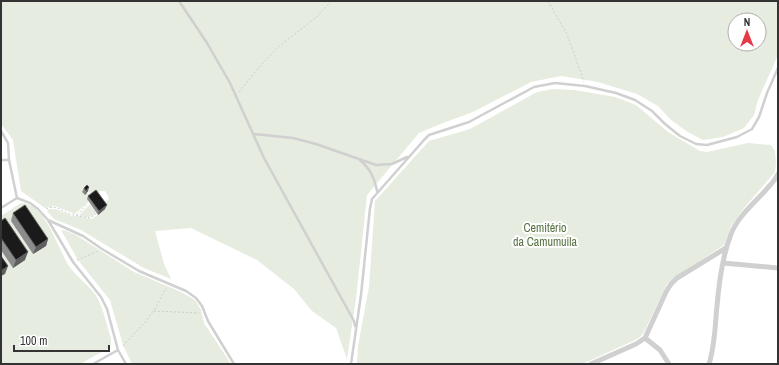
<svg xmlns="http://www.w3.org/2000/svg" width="779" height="365" font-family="'Archivo Narrow',sans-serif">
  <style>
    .green { fill: #e6ecdf; fill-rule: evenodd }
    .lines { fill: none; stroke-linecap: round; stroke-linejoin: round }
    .stream { stroke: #cfe2ee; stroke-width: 2 }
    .path { stroke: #cdcdcd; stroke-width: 1; stroke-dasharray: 2 2; stroke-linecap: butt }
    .service { stroke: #d0d0d0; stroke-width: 2.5 }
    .minor { stroke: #d0d0d0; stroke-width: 5 }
    .wall { fill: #8c8c8c }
    .shaded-wall { fill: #5f5f5f }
    .building { fill: #1a1a1a; stroke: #5f5f5f }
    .labels { text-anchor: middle; stroke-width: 4; stroke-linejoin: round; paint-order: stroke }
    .park-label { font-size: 12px; fill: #56703f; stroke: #fff }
  </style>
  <rect width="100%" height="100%" fill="#fff"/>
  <path class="green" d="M1,1h777v54l-20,45 -4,15 -10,13 -21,9 -20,3 -17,-9 -16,-12 -12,-13 -21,-12 -39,-12 -37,-6 -30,6 -58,30 -30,11 -24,10 -52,62 -11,104 -9,60 -11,-31 -24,-17 -18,-22 -37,-29 -66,-32 -36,3 9,33 7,15 -27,-11 -63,-38 -27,-11 -7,-8 2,-2h7l16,7h7l13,3 13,-10v-7l3,-2 1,-2 -4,-7h-6v5l-8,1 -1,-4 -5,-4v6l2,-3 2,2 -1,8 -13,12 -20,-8 -10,2 -24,-17 -8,-51 -12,-16zM735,20h24v24h-24z
    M553,89l22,1 40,7 21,8 32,27 32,19 7,1 41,-9 23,2 4,6 1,12 -1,9 -31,36 -13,18 -7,19 -49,32 -8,7 -23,48 -4,5 -7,4 -51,23h-225l1,-18 11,-59 6,-86 54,-60 41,-12 67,-37z
    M21,203c25,0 37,47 48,63 8,12 22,20 29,33 6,12 9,27 13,40v5l-2,4 -29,16h-79v-148z
    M90,204l6,9c-6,6 -10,4 -17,2z
    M61,230l6,1 9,4 58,37 45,19 16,9 6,10 3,13 27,41h-99l-9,-19 -13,-45 -32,-40z"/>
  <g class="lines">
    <path class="stream" d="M1,363l1,1"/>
    <path class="path" d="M548,1l19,33 17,48
      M239,92l22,-27 16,-17 42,-33 12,-14
      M46,209c12,-6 17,5 28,6 5,1 11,2 16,3l6,-4
      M77,215l11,-12
      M6,220l6,-2
      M77,260l21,-9
      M154,311l45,2
      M123,346l24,-26 9,-13 10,-19"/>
    <path class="service" d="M179,1l28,42 23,40 34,75 90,163 1,5
      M1,131l7,12 1,17 8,38
      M253,134l40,4 23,6 60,21 16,-1 15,-7
      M1,160h8
      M360,160c11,10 14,17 17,31
      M17,198l13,5 8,6 10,11 25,42 28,35 6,12 11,41 8,14
      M1,208l16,-10
      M48,220l35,16 19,13 37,22 47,20 10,7 6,8 6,15 26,43
      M93,364l25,-14
      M351,364l10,-69 9,-87 2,-9 52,-59 5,-5 40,-13 65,-35 21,-4 30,3 31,7 19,7 17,11 13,13 15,12 16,8 11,1 30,-8 15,-8 7,-12 8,-24 11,-25"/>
    <path class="minor" d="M723,263l55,5
      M645,338l15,12 9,14
      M591,364l45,-20 9,-6 21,-46 5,-8 6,-6 49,-30
      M709,364c6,-19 6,-38 8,-58 2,-24 5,-49 14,-72 6,-16 22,-30 34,-43 4,-5 10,-10 13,-17"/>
  </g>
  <path class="wall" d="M84,188l4,3 -3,4 -3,-3z
    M88,196l17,13 -7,6 -11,-16z
    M13,213l35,26 -2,7 -13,8 -22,-33z
    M1,221l24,39 -12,8 -12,-18z"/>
  <path class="shaded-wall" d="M89,187l-1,4 -3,4 1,-4z
    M107,205l-2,4 -7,6 1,-4z
    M48,239l-2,7 -13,8 3,-7z
    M28,252l-3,8 -12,8 3,-8z
    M8,266l-3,8 -4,2v-5z"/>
  <path class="building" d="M87,185l2,2 -3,4 -2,-3z
    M96,190l11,15 -8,6 -11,-15z
    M25,205l23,34 -12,8 -23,-34z
    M5,218l23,34 -12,8 -15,-22v-17z
    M1,256l7,10 -7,5z"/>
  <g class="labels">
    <g class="park-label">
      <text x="545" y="232">Cemitério<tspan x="545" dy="14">da Camumuila</tspan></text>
    </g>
  </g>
  <rect width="779" height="365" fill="none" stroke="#333333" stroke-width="4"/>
  <g transform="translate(747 32)"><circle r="19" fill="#ffffff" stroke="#adadad"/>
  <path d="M0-3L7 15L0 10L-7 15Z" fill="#e63946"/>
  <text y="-6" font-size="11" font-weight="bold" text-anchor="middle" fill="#333333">N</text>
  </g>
  <path d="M14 345v6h95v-6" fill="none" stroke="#333333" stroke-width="2"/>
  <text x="20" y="345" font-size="12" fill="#333333" stroke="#ffffff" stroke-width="3" paint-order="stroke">100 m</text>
</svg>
